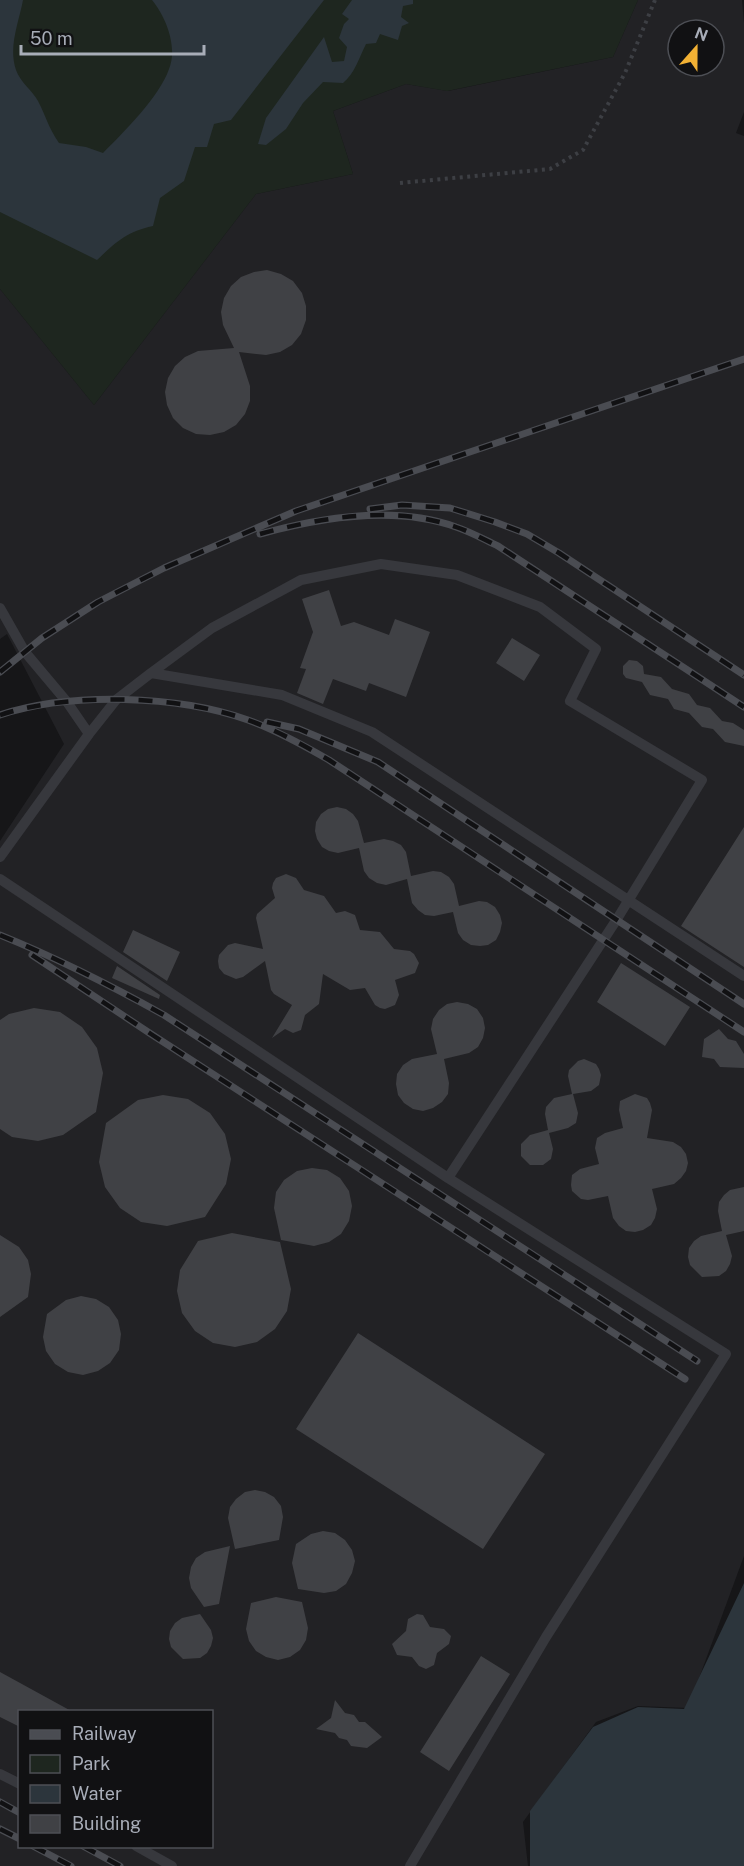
<svg xmlns="http://www.w3.org/2000/svg" width="744" height="1866" font-family="'Public Sans',sans-serif">
  <style>
    .built { fill: #222225; fill-rule: evenodd }
    .green { fill: #1e261f }
    .water { fill: #2c353c }
    .building { fill: #404145 }
    .lines { fill: none; stroke-linecap: round; stroke-linejoin: round }
    .path { stroke: #3d3f44; stroke-width: 4; stroke-dasharray: 3 4.5; stroke-linecap: butt }
    .service { stroke: #37383d; stroke-width: 10 }
    .rail-casing { stroke: #4a4c52; stroke-width: 7 }
    .rail { stroke: #111113; stroke-width: 4.5; stroke-dasharray: 14; stroke-linecap: butt }
  </style>
  <rect width="100%" height="100%" fill="#161618"/>
  <path class="built" d="M638,0h104l2,23v89l-8,21 8,3v1420l-56,152 -50,-2 -42,16 -73,100 5,44h-528v-1025l64,-97 -57,-110 -7,5v-350l94,116 162,-211 97,-20 -20,-63 73,-27 42,7 165,-34zM678,30h36v36h-36zM20,1712h192v134h-192z"/>
  <path class="green" d="M0,0h638l-25,57 -166,34 -41,-7 -73,27 20,63 -97,20 -162,211 -94,-116z"/>
  <path class="water" d="M0,0h23c-4,22 -15,47 -7,70 4,12 16,20 22,31 8,15 10,26 21,42l27,4 17,6c20,-20 57,-57 66,-84 9,-22 -3,-52 -17,-69h172l-93,120 -17,4 -7,23h-12l-11,34 -24,17 -7,28c-27,6 -37,16 -56,34l-97,-48z
    M352,0h61v4l-10,2 -2,11 8,6 -7,3 -4,14 -18,-6 -4,9 -10,1c-7,14 -11,29 -23,39l-20,-1 -20,21 -17,26 -20,16 -8,-1 8,-26 58,-81 8,25 12,-1 3,-14 -8,-9 5,-14 5,-5 -7,-5z
    M744,1583v283h-214v-55l63,-84 45,-20 46,2z"/>
  <path class="building" d="M267,270l14,4 12,7 9,12 4,13v14l-5,14 -9,11 -12,7 -14,3 -27,-3 11,34v15l-5,13 -9,11 -12,7 -14,3 -14,-1 -13,-6 -10,-10 -6,-13 -2,-13 3,-14 7,-12 10,-9 13,-6 36,-3 -11,-23 -2,-13 3,-14 7,-12 10,-9 13,-5z
    M329,590l12,36 13,-4 35,13 6,-16 35,13 -24,65 -37,-14 -3,8 -33,-12 -10,25 -26,-11 9,-24 -6,-1 13,-36 -11,-33z
    M512,638l28,17 -16,26 -28,-18z
    M629,660l8,1 6,5 1,8 17,3 11,12 17,5 8,11 13,3 12,13 11,2 11,7v16l-19,-4 -12,-13 -11,-2 -13,-14 -15,-4 -6,-10 -18,-4 -8,-13 -16,-4 -3,-4v-8z
    M337,807l9,2 7,5 5,7 6,22 20,-4 9,2 8,4 5,7 5,24 22,-5 8,1 8,5 5,7 5,22 20,-5 8,1 8,5 5,8 2,8 -2,9 -4,8 -8,5 -8,1 -9,-1 -8,-5 -5,-7 -5,-21 -19,4 -9,-1 -7,-5 -6,-7 -5,-24 -21,6 -9,-2 -8,-5 -5,-7 -5,-23 -21,5 -9,-2 -7,-4 -5,-8 -2,-8 1,-9 5,-8 7,-5z
    M744,827v140l-63,-41z
    M286,874l10,4 8,12 20,6 12,17 9,-2 10,4 5,15 20,2 14,17 16,2 4,3 5,9 -4,10 -20,7 4,15 -4,10 -10,4 -5,-1 -5,-3 -10,-17 -15,2 -27,-16 -4,30 -14,11 -4,15 -8,3 -8,-4 -13,9 20,-33 -18,-11 -3,-4 -6,-29 -22,16 -7,2 -12,-5 -5,-6 -1,-7 1,-6 9,-10 7,-2 28,6 -7,-31 1,-4 18,-16 -3,-10 1,-5 3,-5z
    M133,930l47,22 -13,29 -44,-29z
    M621,963l69,44 -25,39 -68,-44z
    M117,966l43,29 -1,4 -47,-21z
    M457,1002l11,2 9,5 6,9 2,10 -2,10 -5,9 -9,6 -25,6 5,24 -1,11 -6,8 -9,6 -10,3 -10,-2 -9,-6 -6,-8 -2,-11 1,-10 6,-9 9,-6 25,-5 -6,-25 2,-10 6,-9 8,-6z
    M34,1008l26,4 22,15 15,21 6,25 -7,39 -33,23 -25,6 -26,-4 -12,-8v-109l9,-6z
    M719,1029l9,10 8,2 8,13v14l-24,-1 -6,-8 -12,-2 2,-18z
    M584,1059l12,5 3,5 2,6 -2,10 -8,6 -18,3 5,19 -2,10 -8,5 -19,5 4,16 -2,10 -8,6h-13l-9,-9v-12l9,-9 18,-5 -3,-16 1,-7 8,-9 18,-4 -4,-18 1,-6 9,-9z
    M635,1094l12,4 3,5 2,7 -5,28 26,4 8,5 5,7 2,9 -2,8 -5,7 -7,6 -22,5 5,20 -2,9 -4,7 -8,5 -8,2 -9,-1 -7,-5 -6,-8 -5,-22 -20,4 -7,-1 -9,-8 -1,-6 1,-10 8,-6 19,-5 -4,-16 2,-10 8,-5 18,-5 -4,-18 1,-9z
    M163,1095l25,4 22,14 15,21 6,25 -5,25 -21,33 -38,9 -26,-4 -21,-14 -15,-21 -6,-25 7,-39 32,-23z
    M312,1168l15,2 13,8 9,13 3,15 -3,15 -8,13 -12,8 -15,4 -33,-6 -7,-32 2,-16 8,-12 13,-9z
    M744,1187v44l-18,4 6,21 -2,8 -4,7 -7,5 -17,1 -12,-12 -2,-8 1,-9 5,-7 7,-5 21,-5 -4,-20 1,-9 5,-7 6,-5z
    M232,1233l48,9 11,47 -4,22 -12,18 -18,13 -22,5 -22,-4 -18,-12 -13,-18 -5,-22 3,-21 18,-29z
    M0,1235l19,12 9,13 3,14 -3,23 -28,20z
    M81,1296l15,3 13,8 9,13 3,14 -2,16 -9,13 -12,8 -15,4 -15,-3 -13,-8 -9,-13 -3,-14 4,-23 19,-14z
    M358,1333l187,121 -62,95 -187,-120z
    M255,1490l10,2 9,5 7,9 2,11 -4,23 -44,9 -7,-31 2,-11 6,-8 9,-7z
    M323,1531l12,2 10,7 7,10 3,11 -3,12 -6,11 -10,7 -12,2 -26,-4 -6,-26 4,-19 15,-10z
    M230,1546l-11,58 -15,3 -13,-19 -2,-10 2,-11 5,-9 9,-6z
    M276,1597l26,5 6,26 -2,12 -6,10 -10,7 -12,3 -12,-3 -10,-6 -7,-10 -3,-12 5,-26z
    M200,1614l11,16 2,8 -2,8 -4,7 -7,5 -17,1 -12,-12 -2,-8 1,-8 5,-8 7,-5z
    M417,1614l6,1 7,12 14,2 7,7 -2,8 -12,9 -3,12 -8,4 -7,-3 -7,-9 -15,-2 -5,-11 14,-13 2,-12z
    M481,1656l29,18 -61,97 -29,-19z
    M0,1672l73,40h-53v15l-20,-10z
    M335,1700l10,13 9,2 5,7h6l17,15 -15,11 -16,-2 -4,-6 -8,-2 -4,-5 -19,-4 15,-11z"/>
  <g class="lines">
    <path class="path" d="M400,183l150,-14 33,-19 42,-77 30,-73"/>
    <path class="service" d="M0,608l25,44 42,50 22,32
      M0,857l89,-123 27,-34 35,-27 131,22 90,37 372,244
      M0,879l448,299 169,-259 85,-139 -132,-79 26,-52 -56,-42 -83,-32 -76,-11 -80,16 -89,48 -61,45
      M0,1774l20,10
      M136,1846l36,20
      M410,1866l136,-229 180,-283 -278,-176"/>
    <g class="rail-casing">
      <path id="rail" d="M370,509l32,-4 48,3 45,14 32,12 32,19 185,122
        M260,534c62,-17 135,-29 196,-7 15,5 29,13 42,19l246,161
        M0,672l42,-34 56,-36 66,-34 132,-57 448,-152
        M0,715c70,-23 178,-20 248,5 28,10 55,25 81,40l415,272
        M267,722l32,7 79,33 366,242
        M0,935c57,23 110,50 164,80l533,346
        M32,955l119,79 534,345
        M0,1802l20,11
        M0,1829l20,10
        M33,1846l38,20
        M83,1846l37,20"/>
    </g>
    <use href="#rail" class="rail"/>
  </g>
  <rect x="18" y="1710" width="195" height="138" fill="#111113" stroke="#4d4f55" stroke-width="1.5"/>
  <rect x="30" y="1730" width="30" height="9" fill="#4a4c52" stroke="#4d4f55" stroke-width="1.5"/>
  <text x="72" y="1740" font-size="18" fill="#a8adb8">Railway</text>
  <rect x="30" y="1755" width="30" height="18" fill="#1e261f" stroke="#4d4f55" stroke-width="1.5"/>
  <text x="72" y="1770" font-size="18" fill="#a8adb8">Park</text>
  <rect x="30" y="1785" width="30" height="18" fill="#2c353c" stroke="#4d4f55" stroke-width="1.5"/>
  <text x="72" y="1800" font-size="18" fill="#a8adb8">Water</text>
  <rect x="30" y="1815" width="30" height="18" fill="#404145" stroke="#4d4f55" stroke-width="1.5"/>
  <text x="72" y="1830" font-size="18" fill="#a8adb8">Building</text>
  <g transform="translate(696 48) rotate(21)"><circle r="28" fill="#111113" stroke="#4d4f55" stroke-width="1.5"/>
  <path d="M0-4.5L10 22L0 15L-10 22Z" fill="#f2b134"/>
  <text y="-9" font-size="16" font-weight="bold" text-anchor="middle" fill="#a8adb8">N</text>
  </g>
  <path d="M21 45v9h183v-9" fill="none" stroke="#a8adb8" stroke-width="3"/>
  <text x="30" y="45" font-size="18" fill="#a8adb8" stroke="#111113" stroke-width="4.5" paint-order="stroke">50 m</text>
</svg>
